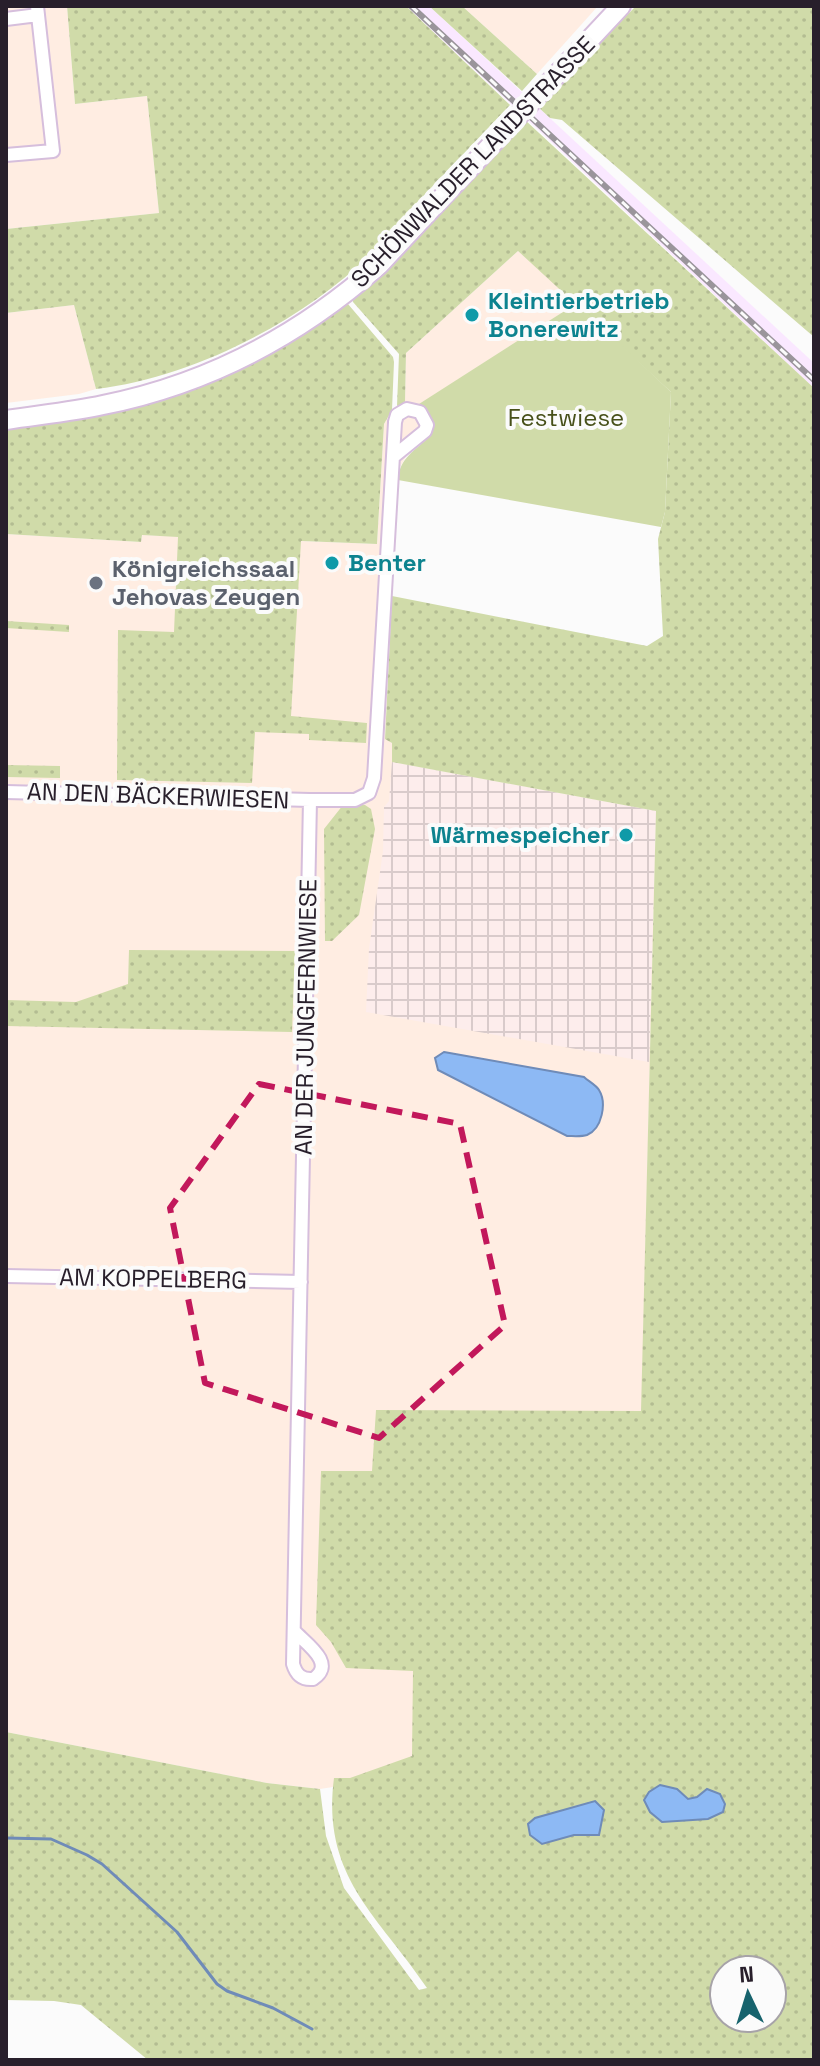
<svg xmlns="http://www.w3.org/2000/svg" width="820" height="2066" font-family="'Space Grotesk',sans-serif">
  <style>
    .commercial { fill: #ffede2 }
    .industrial { fill: url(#industrial-grid) }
    .built { fill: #fae8ff }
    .grass { fill: url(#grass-dots); fill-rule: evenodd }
    .park { fill: #d0dba9 }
    .water { fill: #8db9f4; stroke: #6f8bb8; stroke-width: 2 }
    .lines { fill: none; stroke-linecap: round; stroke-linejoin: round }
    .stream { stroke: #6f8bb8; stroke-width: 3 }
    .minor-casing { stroke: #d6bedc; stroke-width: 16 }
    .secondary-casing { stroke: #d6bedc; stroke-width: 22 }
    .minor { stroke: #fff; stroke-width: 12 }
    .secondary { stroke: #fff; stroke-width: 18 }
    .rail-casing { stroke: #9a959b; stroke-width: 6 }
    .rail { stroke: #fbfbfb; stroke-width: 3; stroke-dasharray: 9; stroke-linecap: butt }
    .marked { fill: none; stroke: #c2185b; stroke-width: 6; stroke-dasharray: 16 10; stroke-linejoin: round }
    .culture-dot { fill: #0f9aa8; stroke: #fbfbfb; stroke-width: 3 }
    .worship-dot { fill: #6b7280; stroke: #fbfbfb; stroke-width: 3 }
    .labels { text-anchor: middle; stroke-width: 8; stroke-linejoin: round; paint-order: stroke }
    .street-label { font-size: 24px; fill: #281f2b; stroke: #fbfbfb }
    .culture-label { font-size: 24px; font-weight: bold; fill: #0d838f; stroke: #fbfbfb; text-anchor: start }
    .park-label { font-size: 24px; fill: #47501a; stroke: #fbfbfb }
    .worship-label { font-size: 24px; font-weight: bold; fill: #5b616d; stroke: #fbfbfb; text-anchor: start }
  </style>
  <defs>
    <pattern id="industrial-grid" width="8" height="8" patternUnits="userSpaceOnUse" patternTransform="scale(2)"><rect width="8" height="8" fill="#fdedec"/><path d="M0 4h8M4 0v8" fill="none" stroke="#d9cbcb"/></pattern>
    <pattern id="grass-dots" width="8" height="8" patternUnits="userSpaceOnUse" patternTransform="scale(2)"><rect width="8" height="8" fill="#d0dba9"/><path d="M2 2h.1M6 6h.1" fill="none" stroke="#b3bc92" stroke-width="1.8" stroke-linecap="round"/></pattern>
  </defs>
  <rect width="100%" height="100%" fill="#fbfbfb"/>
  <path class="commercial" d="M6,6h61l8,98 72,-8 12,117 -153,16z
    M462,6h136l-61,68z
    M518,251l59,52 -157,101 7,8 5,17 -2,7 -23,19 -9,16 -13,267 7,5v19l264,49 -21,874 -302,102 -13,2 -53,-6 -261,-51v-1198l135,8 1,-7 235,9 7,-120 8,-14 13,-8 1,-49z
    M74,305l22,84 -17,5 -73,9v-90z"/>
  <path class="industrial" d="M392,762l264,49 -7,251 -283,-50 3,-63 14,-98 1,-44 5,-6z"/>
  <path class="built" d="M406,6h23l385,357v25z"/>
  <path class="grass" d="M67,6h339l104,99 -103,108c-7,17 -23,28 -36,41 -69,67 -178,124 -275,135l-22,-84 -68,8v-84l153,-16 -12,-117 -72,8z
    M429,6h33l75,68 -15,17z
    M636,6h178v331l-252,-217 -12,-2 -13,-12z
    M525,120l289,268v1672h-666l-67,-55 -27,-4 -48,-1v-268l261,51 53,6 6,47 18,52 75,102 8,-2c-48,-72 -106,-111 -93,-210h16l62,-22 1,-85 -67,-3 -15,-26 -15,-17 5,-154h51l4,-61 265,1 15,-600 -264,-49v-19l-7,-4 7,-143 255,50 16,-10 -5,-97 7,-27 6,-120 -153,-141 -112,102 -1,50 -8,3 2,-52 -46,-52 -1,-6zM724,1970h48v48h-48z
    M344,302l4,2 45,53 1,5 -2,48 -8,14 -7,120 -76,-3 -10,175 76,7 -1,20 -57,-3v-6l-54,-2 -3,51 -135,-3 1,-150 56,2 4,-95 -36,-2 -1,7 -135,-8v-104l95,-16z
    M6,621l63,4v7l-63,-4z
    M6,765l54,1v12l-54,-1z
    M343,805h22l6,4 4,20 -16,86 -27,26h-7l-1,-112z
    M129,950l166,1 -3,81 -286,-6v-26l70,2 52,-18z"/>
  <path class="park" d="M577,303l94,89 -6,120 -4,15 -263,-47c1,-22 18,-30 32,-44l2,-15 -13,-17z"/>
  <path class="water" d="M444,1052l140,25c4,4 12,8 15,13 8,13 3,39 -12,45 -6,2 -14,1 -20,1l-129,-66 -3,-12z
    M660,1785l17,4 11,10 9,-2 10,-8 13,5 5,10 -2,8 -15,7 -46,3 -12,-10 -6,-12 5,-8z
    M595,1801l9,9 -5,25h-25l-32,9 -12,-9 -2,-11 7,-6z"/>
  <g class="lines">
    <path class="stream" d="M6,1838l45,1 36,16 15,9 75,68 40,52 10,7 46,17 39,21"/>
    <g class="minor-casing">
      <path id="minor" d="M6,19l32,-4
        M6,155l47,-4 -16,-145
        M6,792l304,8h45l14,-7 5,-15 21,-356 2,-7 10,-6 13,3 7,13 -2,6 -32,26
        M6,1276l295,6
        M295,1632c13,13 41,32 18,47 -12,1 -17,-5 -20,-15l17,-864"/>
    </g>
    <g class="secondary-casing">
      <path id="secondary" d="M6,420c32,-5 65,-8 97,-15 105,-21 197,-70 276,-140l242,-259"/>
    </g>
    <use href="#minor" class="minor"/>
    <use href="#secondary" class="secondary"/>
    <g class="rail-casing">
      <path id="rail" d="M411,6l403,374"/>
    </g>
    <use href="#rail" class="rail"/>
  </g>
  <path class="marked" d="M259,1084l201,40 45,201 -126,113 -174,-55 -35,-175z"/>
  <g class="culture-dot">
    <circle cx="472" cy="315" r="8"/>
    <circle cx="332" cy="563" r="8"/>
    <circle cx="626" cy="835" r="8"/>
  </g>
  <circle class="worship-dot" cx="96" cy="583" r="8"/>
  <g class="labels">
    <g class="street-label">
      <text transform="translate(473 162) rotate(-46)" y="8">SCHÖNWALDER LANDSTRASSE</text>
      <text transform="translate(158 796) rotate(2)" y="8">AN DEN BÄCKERWIESEN</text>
      <text transform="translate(306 1017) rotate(-89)" y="8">AN DER JUNGFERNWIESE</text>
      <text transform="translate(153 1279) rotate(1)" y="8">AM KOPPELBERG</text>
    </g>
    <g class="culture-label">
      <text x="488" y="309">Kleintierbetrieb<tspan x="488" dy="28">Bonerewitz</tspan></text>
      <text x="348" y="571">Benter</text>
      <text x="610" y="843" text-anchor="end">Wärmespeicher</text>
    </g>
    <g class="park-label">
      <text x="566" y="426">Festwiese</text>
    </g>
    <g class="worship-label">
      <text x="112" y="577">Königreichssaal<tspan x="112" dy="28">Jehovas Zeugen</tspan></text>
    </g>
  </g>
  <rect width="820" height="2066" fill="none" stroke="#281f2b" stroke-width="16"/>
  <g transform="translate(748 1994) rotate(356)"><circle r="38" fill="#fbfbfb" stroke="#a7a3a8" stroke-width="2"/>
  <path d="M0-6L14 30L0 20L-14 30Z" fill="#17636d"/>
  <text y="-12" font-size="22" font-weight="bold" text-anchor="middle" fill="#281f2b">N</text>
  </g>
</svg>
